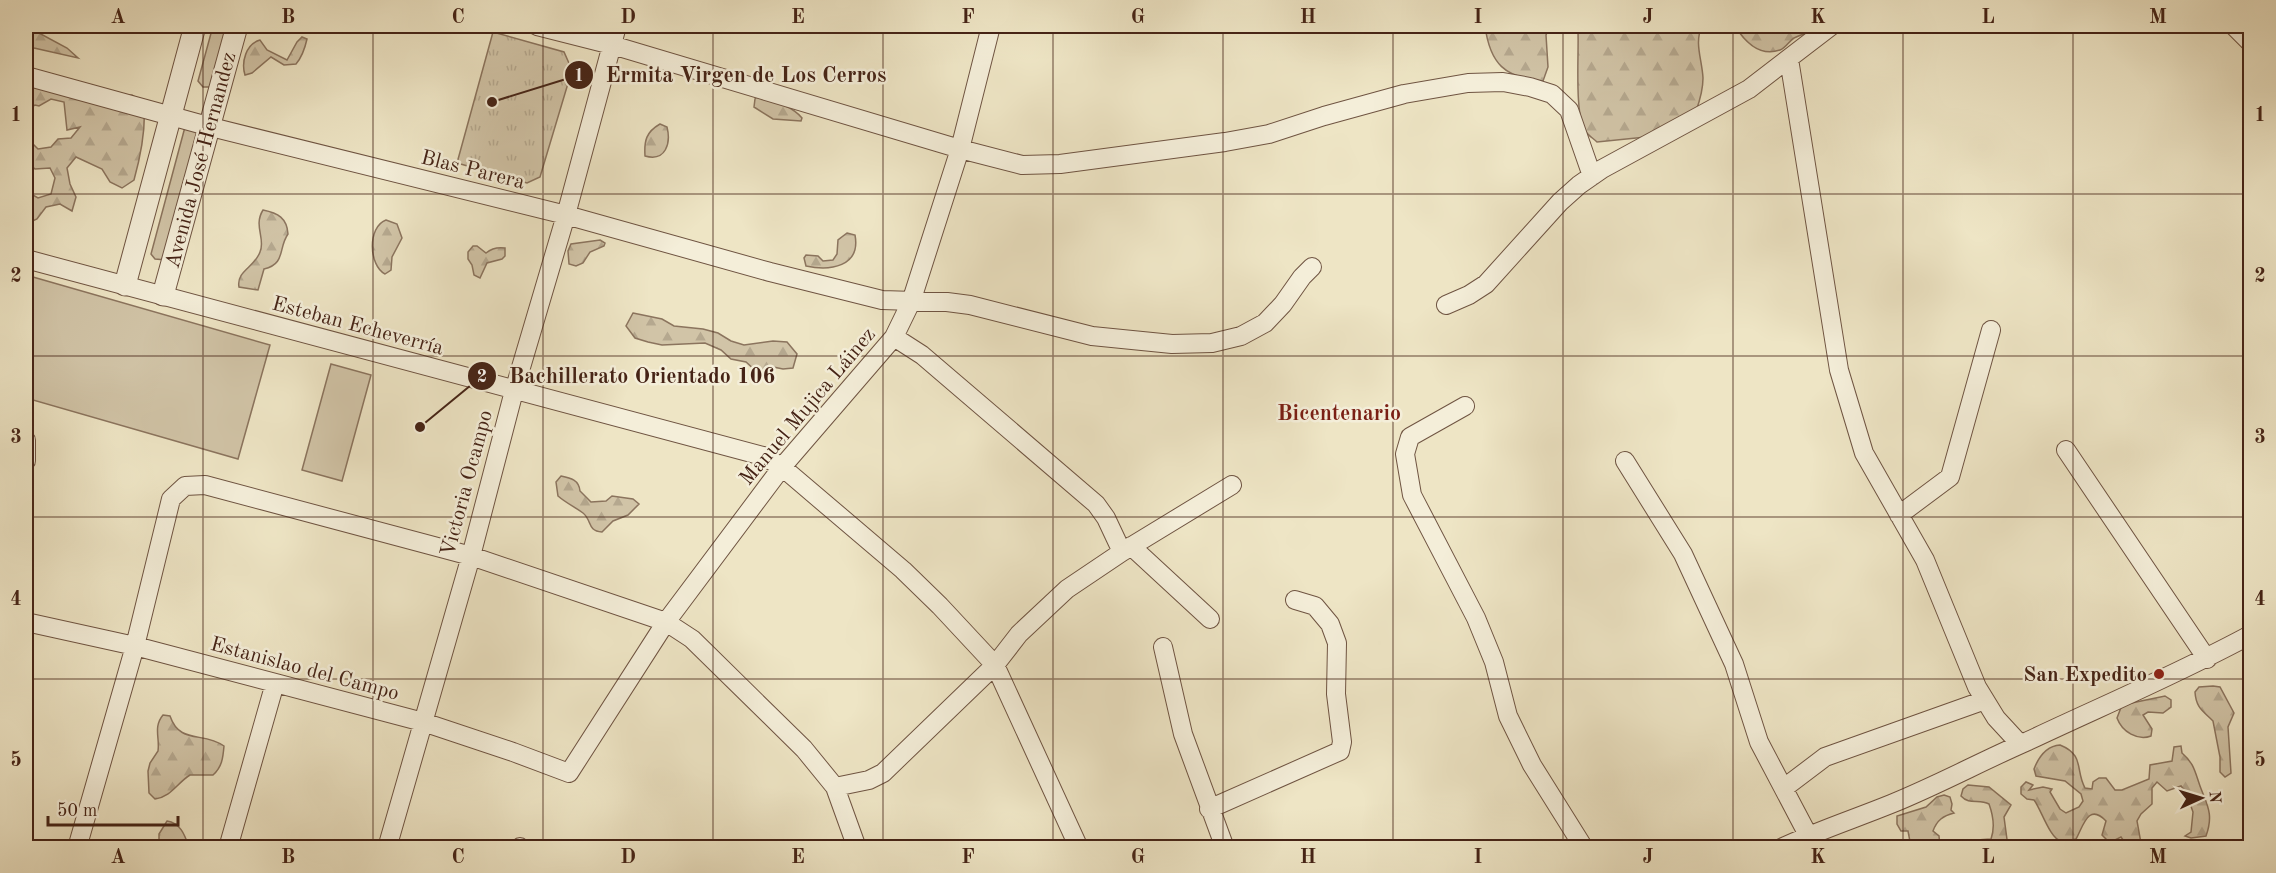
<svg xmlns="http://www.w3.org/2000/svg" width="2276" height="873" font-family="'Old Standard TT',serif">
  <style>
    .grass { fill: #d1c4a7; stroke: #8b745e; stroke-width: 1.5 }
    .forest { fill: url(#forest-firs); stroke: #8b745e; stroke-width: 1.5 }
    .park { fill: url(#park-tufts); stroke: #8b745e; stroke-width: 1.5 }
    .lines { fill: none; stroke-linecap: round; stroke-linejoin: round }
    .stream { stroke: #88705c; stroke-width: 5 }
    .minor-casing { stroke: #6f5442; stroke-width: 20 }
    .tertiary-casing { stroke: #6f5442; stroke-width: 23 }
    .minor { stroke: #f4eed9; stroke-width: 18 }
    .tertiary { stroke: #f4eed9; stroke-width: 21 }
    .grid { fill: none; stroke: #452316; stroke-width: 1.5; stroke-opacity: 0.55 }
    .poi-dot { fill: #8f2418; stroke: #f4eed9; stroke-width: 2 }
    .labels { text-anchor: middle; stroke-width: 5; stroke-linejoin: round; paint-order: stroke }
    .street-label { font-size: 21px; fill: #452316; stroke: #f4eed9 }
    .poi-label { font-size: 21px; font-weight: bold; fill: #452316; stroke: #f4eed9; text-anchor: end }
    .neighbourhood-label { font-size: 22px; font-weight: bold; fill: #7a1f14; stroke: #f4eed9 }
    .leader { fill: none; stroke: #452316; stroke-width: 2 }
    .callout-dot { fill: #452316; stroke: #f4eed9; stroke-width: 2 }
    .mark-label { font-size: 18px; text-anchor: middle; font-weight: bold; fill: #fff }
    .callout-label { font-size: 22px; text-anchor: middle; font-weight: bold; fill: #452316; stroke: #f4eed9; stroke-width: 5; stroke-linejoin: round; paint-order: stroke }
    .neatline { fill: none; stroke: #452316; stroke-width: 2 }
    .grid-label { font-size: 20px; text-anchor: middle; font-weight: bold; fill: #452316 }
  </style>
  <defs>
    <pattern id="forest-firs" width="22" height="20" patternUnits="userSpaceOnUse" patternTransform="scale(1.5)"><rect width="22" height="20" fill="#d1c4a7"/><path d="M5 1l3.5 6h-7zM16 11l3.5 6h-7z" fill="#b5a88f"/></pattern>
    <pattern id="park-tufts" width="24" height="20" patternUnits="userSpaceOnUse" patternTransform="scale(1.5)"><rect width="24" height="20" fill="#d1c4a7"/><path d="M3 7l-1-3M5 7V3M7 7l1-3M15 17l-1-3M17 17v-4M19 17l1-3" fill="none" stroke="#b5a88f"/></pattern>
  </defs>
  <rect width="100%" height="100%" fill="#eee5c5"/>
  <filter id="stains"><feTurbulence type="fractalNoise" baseFrequency=".00333" numOctaves="4"/><feColorMatrix values="0 0 0 0 .2 0 0 0 0 .09 0 0 0 0 .02 0 0 0 .5 -.17"/></filter>
  <radialGradient id="worn" r=".72"><stop offset=".6" stop-color="#630" stop-opacity="0"/><stop offset="1" stop-color="#630" stop-opacity=".3"/></radialGradient>
  <path class="grass" d="M213,26h17l-17,61h-10l-5,-6z
    M185,127l15,4 -34,129 -11,-1 -4,-5z
    M26,275l244,70 -32,114 -212,-61z
    M331,364l40,11 -29,106 -40,-11z"/>
  <path class="forest" d="M26,26l41,22 11,10 -44,-10 -8,-4z
    M1485,26h65l-4,9 2,32 -5,14c-38,-3 -53,-17 -58,-55z
    M1585,26h117c-8,17 0,33 1,52 0,12 -3,22 -7,33l-50,26 -49,5c-3,-3 -8,-6 -11,-10 -12,-15 -7,-77 -8,-100z
    M1735,26h90c-10,5 -21,7 -31,12 -5,3 -8,10 -14,12 -21,7 -35,-8 -45,-24z
    M302,37l5,2c-2,9 -5,18 -11,25l-12,1 -13,-8 -19,16 -7,2c-4,-13 1,-31 15,-35l7,10 20,10 10,-18z
    M26,77l91,20 15,-2 12,8c2,26 -3,52 -10,77l-12,8 -12,-6 -8,-13 -26,-12 -9,11 3,16 6,13 -4,14 -12,-7 -14,3 -9,12 -11,5v-33l12,7 13,-4 4,-16 -5,-10 -15,1 -9,-8v-34l4,14 8,8 13,-2 7,-8 13,-1 9,-11 -13,3 -3,-28 -13,-3 -12,7 -4,-1 -9,5z
    M757,96c16,5 34,9 45,22l-1,3 -28,-2 -19,-12 1,-8z
    M660,124l7,3c4,16 -1,35 -22,29 -1,-15 1,-24 15,-32z
    M263,210c15,3 24,8 25,24 -10,14 -2,30 -24,35l-6,21 -19,-3c-3,-16 16,-20 21,-35 6,-13 -7,-26 3,-42z
    M386,220l11,4 5,14 -10,19 -1,13 -6,4c-16,-8 -18,-47 1,-54z
    M847,233l8,2c6,32 -25,36 -49,31l-2,-8 2,-3 12,1 5,5 10,-1 4,-6 1,-14z
    M600,240l5,3 -1,3 -14,6 -7,11 -7,3 -7,-2 -1,-13 3,-7z
    M473,246h4l9,7c6,-5 12,-6 19,-5v8l-3,3 -15,4 -7,15 -6,-3 -2,-10 -4,-6v-7z
    M633,313l29,6 12,7 29,3 15,4 13,8 13,4 29,-4 14,1 10,12 -4,14 -10,1 -15,-3 1,17 -23,-21 -15,-3 -10,-9 -16,-7 -43,2 -14,-3 -13,-4 -9,-12z
    M561,476c10,2 18,4 19,15l11,11 15,-1 6,-5 21,3 6,5 -11,11 -15,6 -11,11c-15,-1 -10,-12 -19,-19 -8,-6 -17,-10 -25,-17l-2,-14z
    M2213,686l7,1 14,26 -6,14 3,46 -6,4 -5,-5v-15l-7,-36c-10,-10 -17,-13 -18,-29l4,-5z
    M2165,696l6,4v7l-8,6 -15,-1 -5,3 9,14 -1,7c-13,5 -29,-4 -34,-18l5,-13z
    M163,715l7,1c10,29 33,15 54,30 -1,12 -2,21 -11,29h-23c-13,8 -19,22 -35,24l-6,-6 -1,-22 2,-8 8,-12c2,-13 -5,-24 5,-36z
    M2060,745c25,10 15,25 25,43l7,1 1,-7 6,-4h7l9,12h7l27,-11 1,-14 22,-4 2,-14 7,-1 1,7c12,10 13,19 18,33 7,19 14,28 6,50l-15,2 -6,-2 6,-4 2,-20 -7,-20 -5,-6 -14,5 -10,-9 -5,6v16l-11,10 -4,7 4,22 -3,4h-10l-7,-10 -6,3h-8l-5,-5 4,-14c-18,-19 -23,6 -30,18 -4,1 -11,3 -15,2 -11,-2 -20,-32 -27,-41l-7,-1 -6,-5v-7l5,-5 7,3 -4,5 14,-3 9,2 -2,3 10,17 6,4 13,-6 4,-6 -2,-7 -16,-13 -29,-5 -2,-7c5,-13 13,-23 26,-24z
    M1968,785l21,2 22,18 -7,12 4,30 -34,-1 3,-6 14,-1c4,-11 2,-24 -2,-35 -10,-5 -20,1 -28,-8l2,-7z
    M1944,795l6,2 2,7 -1,6 3,3c-11,3 -17,7 -21,18l6,5 1,11h-29l-3,-16h-7l-4,-7v-8l29,-9 11,-10z
    M167,821c14,2 18,15 22,26h-30v-13z"/>
  <path class="park" d="M493,32l71,20 8,18 -32,107 -13,6 -70,-20z"/>
  <g class="lines">
    <path class="stream" d="M1764,26l3,3 2,-3"/>
    <g class="minor-casing">
      <path id="minor" d="M537,26l75,19 348,104 62,16 38,-1 165,-22 44,-8 55,-18 80,-22 64,-11 35,-1 27,5 22,7 17,16 23,66
        M1789,59l50,311 25,83 61,107 52,127 19,31 24,26
        M26,76l185,51 355,88 204,57 112,28 65,2 23,3 122,31 80,8 40,-1 29,-7 24,-13 18,-19 19,-27 10,-10
        M26,259l737,197 19,11 121,103 37,36 55,59 84,183
        M1446,305l23,-10 17,-11 74,-82 19,-17 23,-16 147,-80 82,-63
        M894,337l28,18 174,149 10,14 16,34
        M1465,406l-55,31 -5,17 7,41 64,123 18,44 14,54 24,49 52,83
        M26,440v21
        M2066,450l141,209
        M1625,461l58,93 51,110 25,78 49,93
        M1899,515l51,-38 41,-147
        M1131,546l79,73
        M26,622l109,24 288,76 90,30 56,21 97,-151 116,-155 112,-130 17,-35 49,-153 31,-123
        M1163,647l20,87 42,114
        M835,787l34,-7 14,-7 112,-108 24,-31 48,-45 55,-37 110,-67
        M1784,788l41,-31 160,-57
        M1209,809l131,-58 2,-9 -6,-48 1,-51 -7,-19 -15,-18 -20,-6
        M77,848l58,-202 36,-147 14,-13 20,-1 266,71 195,66 26,17 112,110 31,38 22,61
        M228,848l47,-165
        M387,848l84,-292 43,-165 52,-176 51,-189
        M519,848l1,-1
        M1781,848c36,-17 73,-29 110,-44 47,-19 91,-43 137,-63 74,-35 150,-67 222,-106"/>
    </g>
    <g class="tertiary-casing">
      <path id="tertiary" d="M2236,26l14,14
        M125,285l70,-259
        M163,295l74,-269"/>
    </g>
    <use href="#minor" class="minor"/>
    <use href="#tertiary" class="tertiary"/>
  </g>
  <path class="grid" d="M203,26v822M373,26v822M543,26v822M713,26v822M883,26v822M1053,26v822M1223,26v822M1393,26v822M1563,26v822M1733,26v822M1903,26v822M2073,26v822M26,194h2224M26,356h2224M26,517h2224M26,679h2224"/>
  <circle class="poi-dot" cx="2159" cy="674" r="6"/>
  <g class="labels">
    <g class="street-label">
      <text transform="translate(200 160) rotate(-75)" y="7">Avenida José Hernandez</text>
      <text transform="translate(473 169) rotate(14)" y="7">Blas Parera</text>
      <text transform="translate(358 325) rotate(15)" y="7">Esteban Echeverría</text>
      <text transform="translate(807 406) rotate(-50)" y="7">Manuel Mujica Láinez</text>
      <text transform="translate(466 483) rotate(-75)" y="7">Victoria Ocampo</text>
      <text transform="translate(305 668) rotate(15)" y="7">Estanislao del Campo</text>
    </g>
    <g class="poi-label">
      <text x="2147" y="681">San Expedito</text>
    </g>
    <g class="neighbourhood-label">
      <text x="1339" y="420">Bicentenario</text>
    </g>
  </g>
  <path class="leader" d="M492 102L579 75M420 427L482 376"/>
  <g class="callout-dot">
    <circle cx="492" cy="102" r="6"/>
    <circle cx="420" cy="427" r="6"/>
    <circle cx="579" cy="75" r="15"/>
    <circle cx="482" cy="376" r="15"/>
  </g>
  <g class="mark-label">
    <text x="579" y="81">1</text>
    <text x="482" y="382">2</text>
  </g>
  <g class="callout-label">
    <text x="746" y="82">Ermita Virgen de Los Cerros</text>
    <text x="642" y="383">Bachillerato Orientado 106</text>
  </g>
  <rect width="2276" height="873" fill="none" stroke="#eee5c5" stroke-width="66"/>
  <g transform="translate(2201 798) rotate(86)" stroke="#f4eed9" stroke-width="4.5" paint-order="stroke">
  <path d="M0-4.5L10 22L0 15L-10 22Z" fill="#452316"/>
  <text y="-9" font-size="16" font-weight="bold" text-anchor="middle" fill="#452316">N</text>
  </g>
  <path d="M48 816v9h130v-9" fill="none" stroke="#452316" stroke-width="3"/>
  <text x="57" y="816" font-size="18" fill="#452316" stroke="#f4eed9" stroke-width="4.5" paint-order="stroke">50 m</text>
  <rect x="33" y="33" width="2210" height="807" class="neatline"/>
  <g class="grid-label">
    <text x="118" y="23">A</text>
    <text x="288" y="23">B</text>
    <text x="458" y="23">C</text>
    <text x="628" y="23">D</text>
    <text x="798" y="23">E</text>
    <text x="968" y="23">F</text>
    <text x="1138" y="23">G</text>
    <text x="1308" y="23">H</text>
    <text x="1478" y="23">I</text>
    <text x="1648" y="23">J</text>
    <text x="1818" y="23">K</text>
    <text x="1988" y="23">L</text>
    <text x="2158" y="23">M</text>
    <text x="16" y="121">1</text>
    <text x="2260" y="121">1</text>
    <text x="16" y="282">2</text>
    <text x="2260" y="282">2</text>
    <text x="16" y="443">3</text>
    <text x="2260" y="443">3</text>
    <text x="16" y="605">4</text>
    <text x="2260" y="605">4</text>
    <text x="16" y="766">5</text>
    <text x="2260" y="766">5</text>
    <text x="118" y="863">A</text>
    <text x="288" y="863">B</text>
    <text x="458" y="863">C</text>
    <text x="628" y="863">D</text>
    <text x="798" y="863">E</text>
    <text x="968" y="863">F</text>
    <text x="1138" y="863">G</text>
    <text x="1308" y="863">H</text>
    <text x="1478" y="863">I</text>
    <text x="1648" y="863">J</text>
    <text x="1818" y="863">K</text>
    <text x="1988" y="863">L</text>
    <text x="2158" y="863">M</text>
  </g>
  <rect width="100%" height="100%" filter="url(#stains)"/>
  <rect width="100%" height="100%" fill="url(#worn)"/>
</svg>
